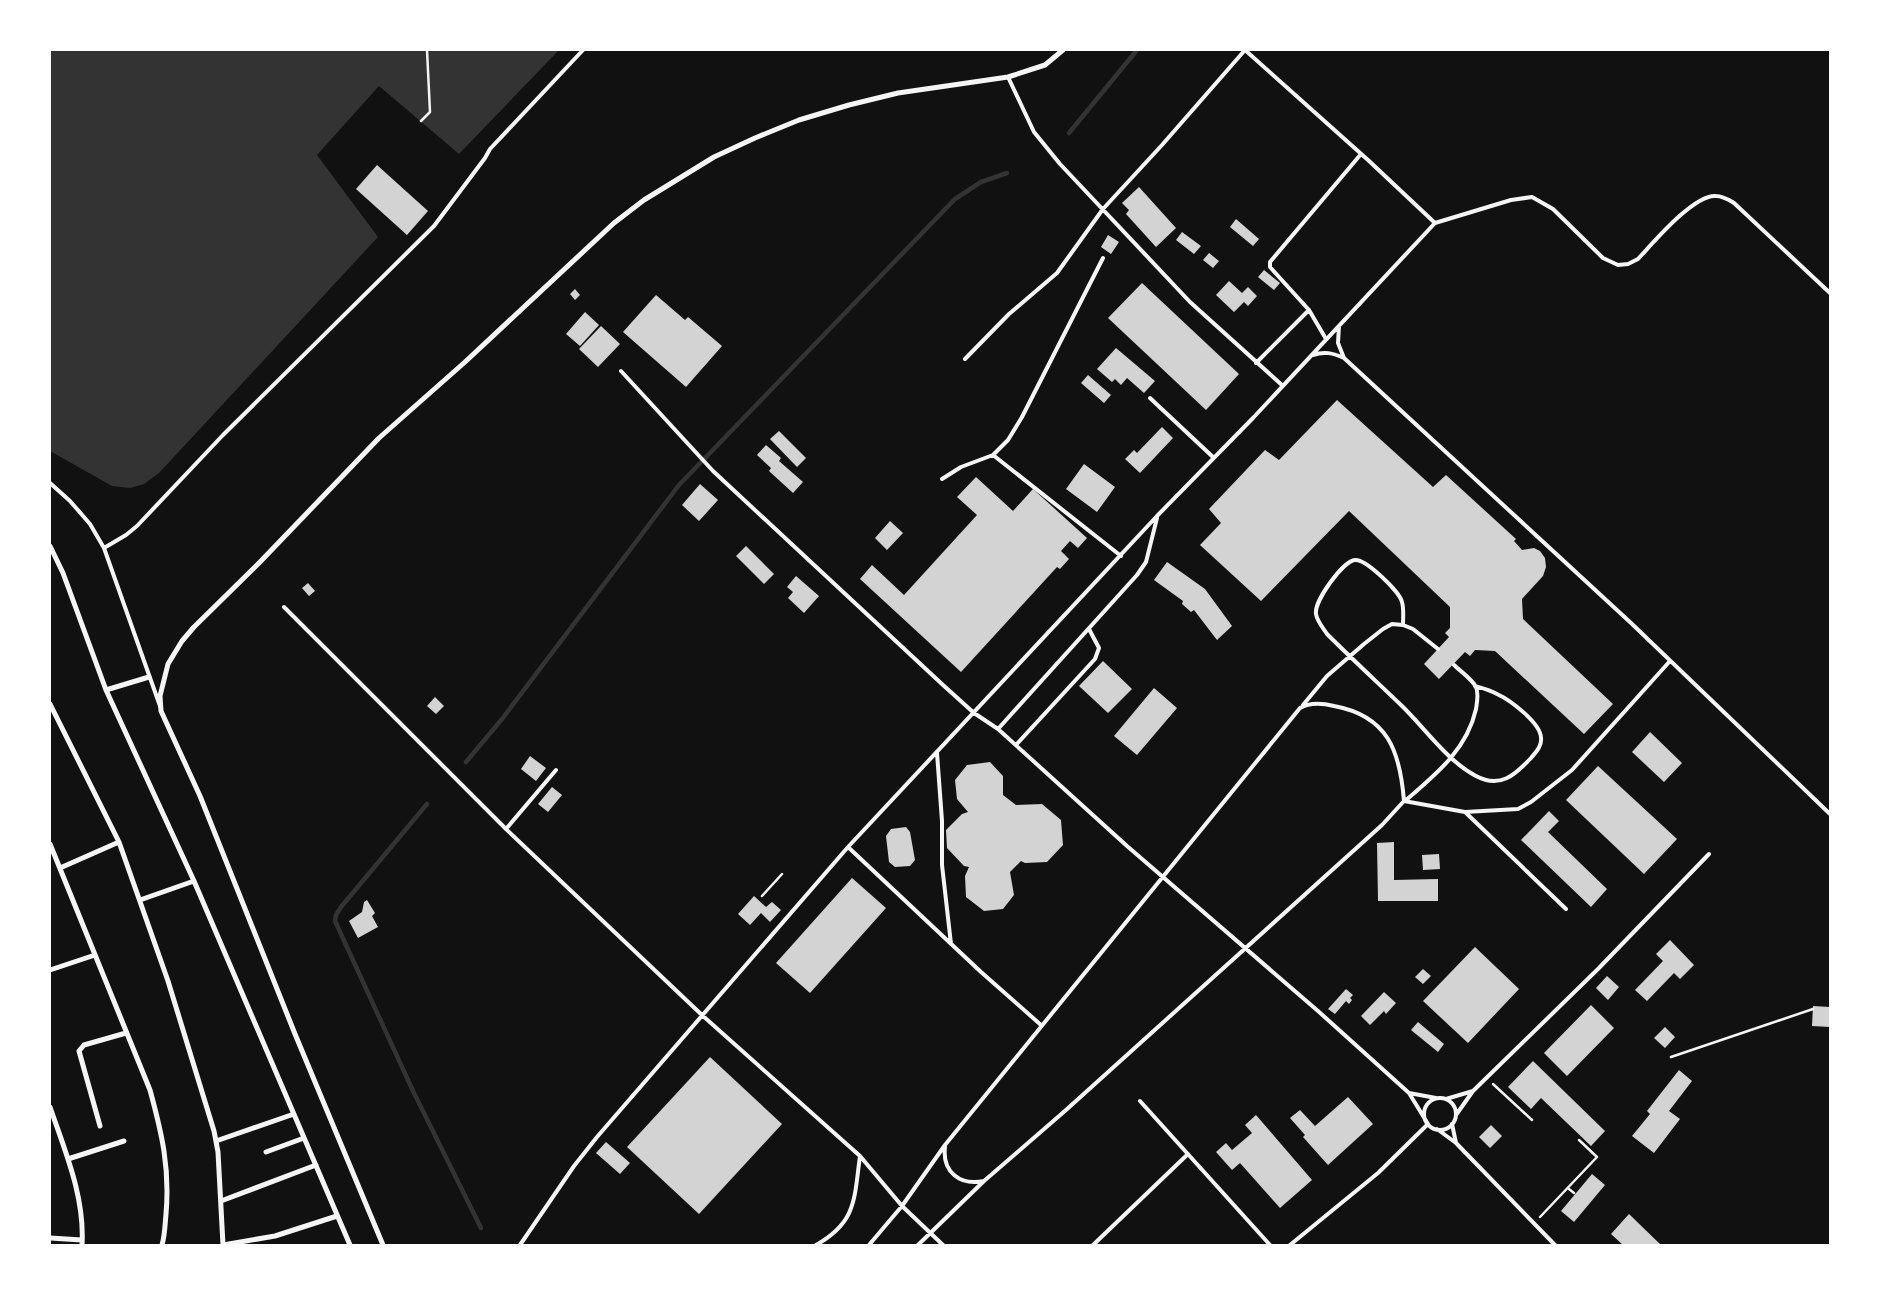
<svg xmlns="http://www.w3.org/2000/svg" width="1880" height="1295" font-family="Karla,sans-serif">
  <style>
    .water { fill: #333 }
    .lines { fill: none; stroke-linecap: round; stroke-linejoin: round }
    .stream { stroke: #333; stroke-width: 4.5 }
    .building { fill: #d3d3d3 }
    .path { stroke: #f5f5f5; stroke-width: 2.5 }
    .service { stroke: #f5f5f5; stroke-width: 4 }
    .minor { stroke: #f5f5f5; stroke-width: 5 }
  </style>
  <rect width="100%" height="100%" fill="#111"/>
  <path class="water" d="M50,50h509l-100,104 -80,-68 -62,69 61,82 -219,236 -15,11 -14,4 -18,-2 -62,-35z"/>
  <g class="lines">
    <path class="stream" d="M1069,133l68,-83
      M466,762l36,-43 177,-234 276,-286 26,-17 26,-9
      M427,804l-86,103 -5,8 -1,6 78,170 68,137"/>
  </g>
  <path class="building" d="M377,165l51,46 -21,24 -51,-46z
    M1139,187l37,41 -20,19 -30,-33 3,-4 -7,-7z
    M1236,219l23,20 -6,7 -23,-19z
    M1182,232l19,14 -7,8 -18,-14z
    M1108,235l11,7 -8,12 -10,-7z
    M1209,253l10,8 -6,7 -10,-8z
    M1264,270l16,13 -6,7 -16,-13z
    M1229,281l13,12 6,-6 9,9 -9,10 -4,-4 -10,10 -18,-17z
    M1142,283l97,91 -33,36 -98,-92z
    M575,289l5,6 -5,5 -5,-6z
    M656,295l29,25 3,-3 34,29 -36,41 -63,-55z
    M585,312l14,13 -19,21 -14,-12z
    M601,326l19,18 -22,23 -19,-18z
    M1116,348l39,33 -11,12 -17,-15 -6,7 -6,-6 -3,3 -15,-13z
    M1088,375l23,20 -7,8 -23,-20z
    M1337,400l96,87 13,-12 70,64 -2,2 8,9 12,-2 6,3 5,7 1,9 -3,9 -21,23 1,20 90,85 -29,30 -89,-83 -20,-1 -5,6 -5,-4 -26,27 -15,-15 25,-27 -4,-4 5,-5v-21l-101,-96 -88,90 -61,-56 21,-22 -12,-14 56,-59 14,10z
    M1162,427l11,11 -33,35 -15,-14 9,-9 3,3z
    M779,431l27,27 -9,9 -27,-28z
    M766,445l15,13 -2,3 24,21 -10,11 -24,-22 2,-3 -14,-13z
    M1084,464l31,23 -18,25 -31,-23z
    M976,477l37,34 20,-22 54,49 -9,10 -8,-7 -9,10 8,8 -9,10 -3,-2 -96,105 -101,-93 12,-14 32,30 73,-80 -20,-18z
    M700,484l18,16 -19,21 -17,-16z
    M890,521l13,12 -16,17 -12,-12z
    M746,546l28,28 -10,10 -28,-28z
    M1167,562l38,27 27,37 -15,14 -23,-30 -3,2 -9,-8 1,-3 -29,-21z
    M796,576l23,20 -15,17 -16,-15 5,-6 -6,-5z
    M308,583l7,8 -6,5 -7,-8z
    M1103,661l29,28 -24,24 -29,-27z
    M1154,688l23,20 -40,47 -23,-19z
    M435,697l9,9 -8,8 -9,-8z
    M1650,732l32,31 -18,19 -32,-30z
    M530,756l16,12 -10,13 -15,-12z
    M990,762l13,14v19l13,10 26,-1 19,16 2,25 -16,17 -22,1 -4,-2 -11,11 4,23 -11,14 -19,2 -18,-14 -1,-21 4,-9 -5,-1 -17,-18 -1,-18 16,-16 6,-2 -11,-13 -2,-19 12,-15z
    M1598,766l79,73 -33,35 -78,-74z
    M552,787l10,8 -14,17 -10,-8z
    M1549,811l10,10 -11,11 59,57 -16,18 -70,-67z
    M906,827l4,5 5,28 -5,6 -15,1 -6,-5 -3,-26 5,-7z
    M1394,842v38l44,-1v22h-60l-1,-58z
    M1439,854l1,15 -17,1 -1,-15z
    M852,878l34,30 -76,85 -34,-30z
    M754,896l12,11 6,-5 9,8 -11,12 -9,-9 -11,12 -12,-11z
    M367,900l8,13 -3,3 6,11 -20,11 -9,-17 13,-9 2,-10z
    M1670,940l24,25 -14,14 -6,-6 -27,28 -12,-11 28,-29 -7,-7z
    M1475,947l44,42 -51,54 -45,-42z
    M1423,969l8,7 -8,8 -8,-7z
    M1607,976l12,11 -11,13 -12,-12z
    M1346,989l7,6 -3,3 2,2 -3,4 -3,-3 -11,13 -7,-5z
    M1384,992l12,11 -10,11 -2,-3 -14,14 -9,-9z
    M1591,1005l23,23 -47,48 -23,-23z
    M1813,1006l17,1v20l-18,-1z
    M1418,1022l26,22 -6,8 -27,-22z
    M1665,1027l10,10 -10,11 -11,-10z
    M710,1057l72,67 -83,90 -72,-67z
    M1533,1061l72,70 -14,15 -50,-48 -10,11 -23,-22z
    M1679,1070l13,11 -23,30 11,8 -26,34 -22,-17 18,-22 -3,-3z
    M1348,1097l25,27 -45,41 -25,-28 2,-2 -15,-17 10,-8 15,16z
    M1256,1115l56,65 -32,28 -40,-45 -8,7 -16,-18 10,-9 6,7 20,-17 -7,-8z
    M1491,1125l11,11 -12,12 -11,-11z
    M606,1142l24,21 -10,11 -24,-21z
    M1592,1174l13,11 -31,37 -13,-11z
    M1629,1214l32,31h-38l-12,-11z"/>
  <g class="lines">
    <path class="path" d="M421,121l9,-9 -3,-62
      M762,896l20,-22
      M1671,1057l142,-48
      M1493,1084l39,36
      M1569,1189l5,4
      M1540,1217l57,-60 -18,-17"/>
    <path class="service" d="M1245,50l123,110 67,63
      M1008,77l26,55 26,32 130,138 93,84
      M1339,326l-1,17 6,15 287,265 199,191
      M1326,339l-17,-29 -39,-43v-5l91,-108
      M1313,355c11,-4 20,-2 31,3
      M965,359l44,-45 48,-41 46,-64 59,-64 83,-95
      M1256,363l53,-53
      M621,371l92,100 230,214 31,28 24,16 129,117 191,165 91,82 19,31 -50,49 -88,72
      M1150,398l64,60
      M993,455l128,101
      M942,479l19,-12 32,-12 15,-15 14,-23 81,-159
      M50,483l20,18 20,23 14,24 56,158
      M104,548l22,-13 11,-9 86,-91 211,-209 51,-68 5,-9 93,-99
      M284,607l222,222 197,187 157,140 42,50 41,39
      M1403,625c0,-7 1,-16 -1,-23 -2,-10 -36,-43 -47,-42 -12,1 -41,41 -39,54 1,7 7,14 11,20 24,24 49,47 74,71 23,22 46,56 75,71 24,13 39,-1 55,-18 5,-6 11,-12 10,-20 0,-15 -31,-38 -44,-44 -7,-4 -15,-6 -22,-8
      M1303,705l24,-29 37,-32 19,-15 9,-5 11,1 10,4 25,20
      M998,729l139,-154 9,-13 11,-44
      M1016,745l79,-86 4,-11 -10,-19
      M937,753l5,68v44l9,79
      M1404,801l61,11 53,-3 13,-7 41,-32 98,-109
      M1405,801c30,-26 62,-51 71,-92 1,-7 3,-15 0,-22 -4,-8 -16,-16 -22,-22
      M1465,812l101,97
      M506,829l50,-59
      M848,847l133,125 60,53
      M1409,1093l27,5
      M1424 1114a16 16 0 1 1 32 0a16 16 0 1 1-32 0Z
      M1446,1099l27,-8
      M1140,1101l130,144
      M1456,1115l17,-24 125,-122 111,-115
      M1452,1124l4,19
      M1437,1129l19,14 99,102
      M945,1147c-3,25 15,39 39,34
      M520,1245l54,-79 23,-29 251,-290 309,-331 96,-98 182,-195 76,-23 21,-3 21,12 50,49 15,7 10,-1 10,-5c15,-16 56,-65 78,-63 7,0 13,4 18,7l96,90
      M816,1245c41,-23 38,-46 44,-89
      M869,1245l33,-39 43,-61 355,-437c10,-6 22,-5 34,-2 54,10 66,45 70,95l-22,24 -316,285 -82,71 -66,64
      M1093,1245l95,-91"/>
    <path class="minor" d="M50,546l13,27 43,117 88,191 156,364
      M106,690l43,-13
      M50,704l69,138 49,139 46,150 4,21 5,93
      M50,844l100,246c12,44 20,78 16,124 -1,10 -1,21 -4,31
      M60,868l59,-26
      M140,900l54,-19
      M50,970l45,-15
      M50,1107c15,44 35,90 32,138
      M100,1126l-21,-75 5,-6 42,-12
      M216,1141l78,-27
      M266,1152l38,-14
      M68,1159l56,-18
      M221,1201l95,-36
      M50,1238l32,2
      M223,1245l52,-9 62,-20
      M383,1245l-88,-211 -95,-238 -39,-85 -1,-15 8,-32 14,-23 12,-14 66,-65 119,-124 86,-76 149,-139 30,-23 70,-43 41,-19 44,-18 50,-15 49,-12 110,-16 37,-12 18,-15"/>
  </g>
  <rect width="1880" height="1295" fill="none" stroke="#ffffff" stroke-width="102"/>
</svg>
